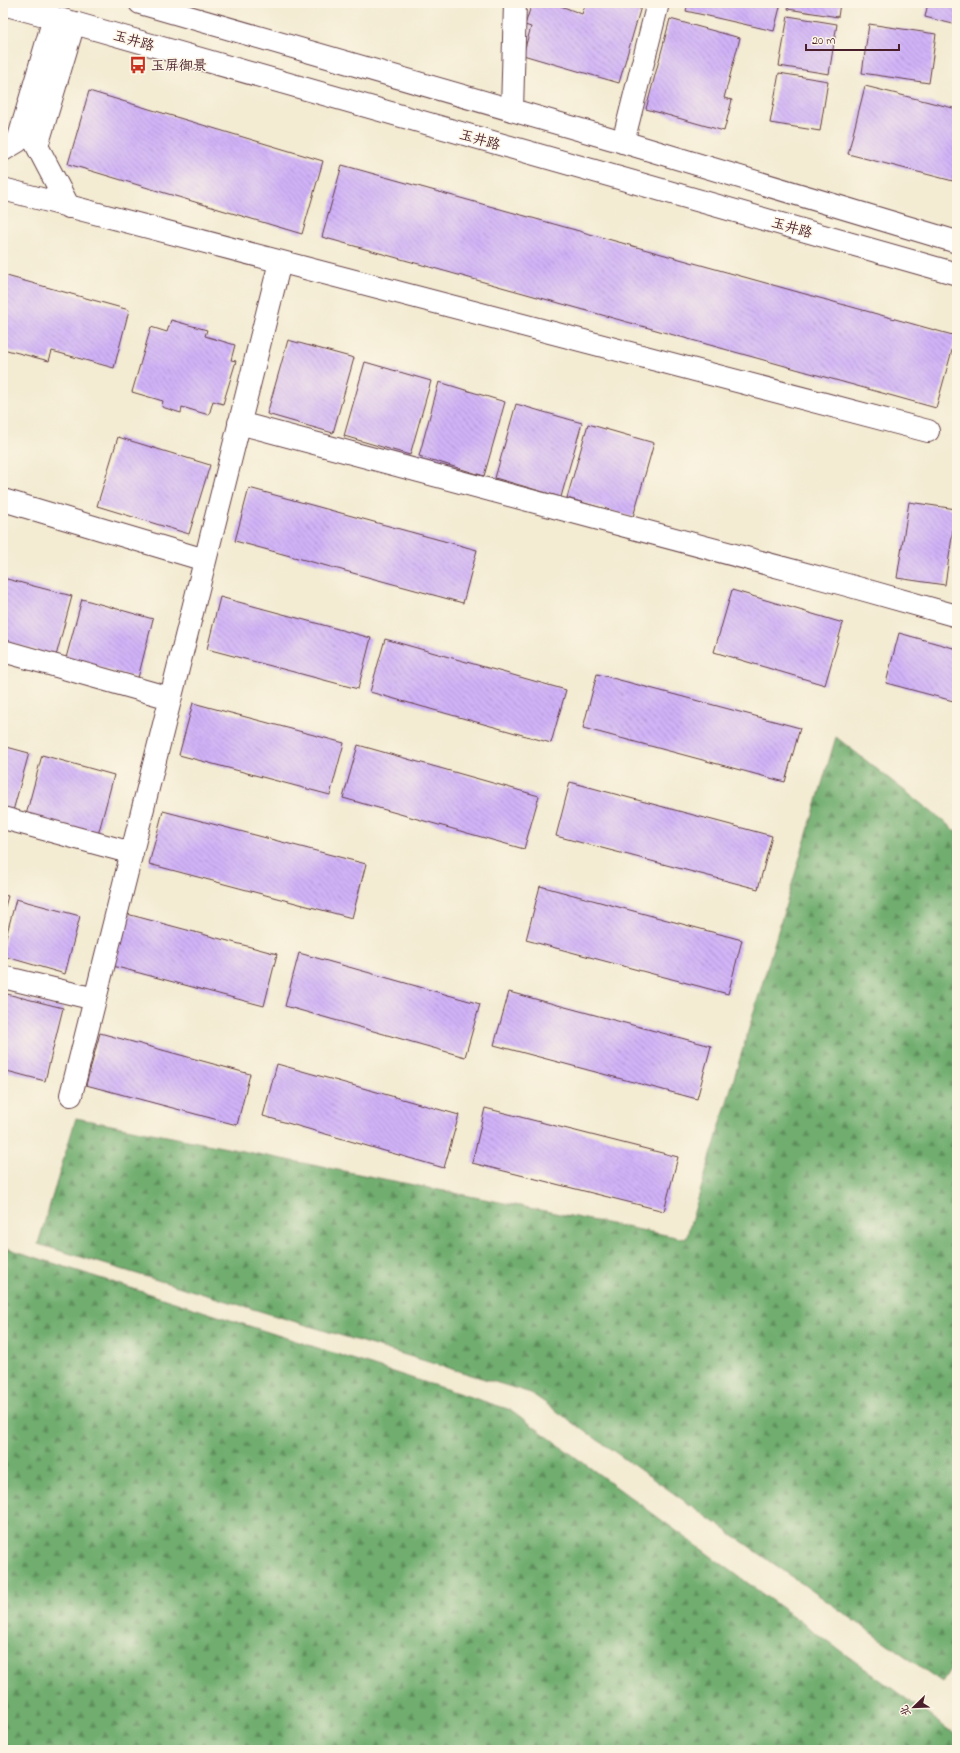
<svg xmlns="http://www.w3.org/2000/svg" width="960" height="1753" font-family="'Indie Flower','LXGW WenKai TC',sans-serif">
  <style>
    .forest { fill: url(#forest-firs); stroke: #5d664c }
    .building { fill: url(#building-back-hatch) }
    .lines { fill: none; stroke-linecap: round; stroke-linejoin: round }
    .minor-casing { stroke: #633e44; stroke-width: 24 }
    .tertiary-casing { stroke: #633e44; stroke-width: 24 }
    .minor { stroke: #fff; stroke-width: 22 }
    .tertiary { stroke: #fff; stroke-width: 22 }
    .labels { text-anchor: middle; stroke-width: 3; stroke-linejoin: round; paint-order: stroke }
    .street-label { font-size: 14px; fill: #4a1f2b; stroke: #fcf5e5 }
    .poi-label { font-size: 14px; fill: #4a1f2b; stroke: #fcf5e5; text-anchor: start }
  </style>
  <defs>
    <pattern id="forest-firs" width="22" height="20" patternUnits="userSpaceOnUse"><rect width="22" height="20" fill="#70ad6e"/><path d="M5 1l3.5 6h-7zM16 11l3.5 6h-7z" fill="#5e8c5b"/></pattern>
    <pattern id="building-back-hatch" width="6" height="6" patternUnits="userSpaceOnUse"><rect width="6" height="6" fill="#d0b2f8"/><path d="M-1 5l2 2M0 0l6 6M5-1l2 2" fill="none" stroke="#ab90c9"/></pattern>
  </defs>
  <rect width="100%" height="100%" fill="#fcf5e5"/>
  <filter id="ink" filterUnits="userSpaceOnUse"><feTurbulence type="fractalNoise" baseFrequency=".025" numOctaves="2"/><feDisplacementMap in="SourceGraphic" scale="8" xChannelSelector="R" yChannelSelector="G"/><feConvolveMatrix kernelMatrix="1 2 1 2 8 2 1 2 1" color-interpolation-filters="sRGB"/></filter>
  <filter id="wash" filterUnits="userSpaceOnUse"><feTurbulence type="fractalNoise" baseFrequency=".012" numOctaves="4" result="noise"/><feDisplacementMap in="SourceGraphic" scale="16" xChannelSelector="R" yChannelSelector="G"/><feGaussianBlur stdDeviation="0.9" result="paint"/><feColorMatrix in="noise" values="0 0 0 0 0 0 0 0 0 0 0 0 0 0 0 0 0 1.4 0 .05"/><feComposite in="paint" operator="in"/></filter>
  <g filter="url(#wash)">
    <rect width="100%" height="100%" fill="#f3ebd2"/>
    <path class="forest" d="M836,737l121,95v826l-15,24 -411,-289 -493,-149 38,-126 610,121z
      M3,1247l508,163 446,326v14h-954z"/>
    <g id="blocks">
      <path class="building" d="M532,3h21l29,11 4,-11h56l-23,80 -96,-28 8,-28 -6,-2z
        M688,3h93l-7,28 -88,-20z
        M789,3h51l-2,14 -50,-8z
        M928,3h29v22l-32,-8z
        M788,16l49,8 -8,50 -50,-8z
        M670,19l70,19 -16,60 8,2 -8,31 -78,-22z
        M869,24l67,10 -7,49 -67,-10z
        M779,73l49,8 -8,50 -50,-8z
        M865,86l92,23v56l-4,16 -105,-27z
        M89,91l234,70 -21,73 -234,-70z
        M342,165l614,171 -20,72 -614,-171z
        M3,275l126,35 -15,58 -62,-17 -3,10 -46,-12z
        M171,320l36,10 -2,6 30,9 -4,15 5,1 -13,43 -10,-3 -4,14 -27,-8 -1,6 -19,-6 1,-6 -31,-9 19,-65 16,5z
        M288,340l66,18 -21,75 -66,-19z
        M365,362l66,19 -21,74 -66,-19z
        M439,382l66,20 -21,74 -65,-20z
        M516,404l66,19 -21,74 -66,-19z
        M588,424l66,19 -21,74 -66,-19z
        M118,437l92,28 -21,69 -92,-28z
        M249,488l228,62 -14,53 -228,-62z
        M909,502l47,7 -11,76 -48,-7z
        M3,578l69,18 -16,60 -53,-15z
        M732,590l111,33 -18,62 -111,-33z
        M220,597l151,41 -13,51 -151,-40z
        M82,599l71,20 -15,59 -72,-20z
        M899,633l58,16v53l-71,-19z
        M385,639l181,51 -15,53 -181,-51z
        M597,674l203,54 -15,54 -202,-54z
        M193,703l151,40 -14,52 -151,-40z
        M358,745l181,51 -15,53 -181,-51z
        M3,746l26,7 -16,58 -10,-2z
        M42,755l72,20 -16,60 -72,-20z
        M570,782l202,54 -14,53 -202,-53z
        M163,811l203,53 -14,54 -203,-54z
        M540,886l202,54 -14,54 -202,-54z
        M3,895l5,1 -5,18z
        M16,899l64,17 -15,58 -62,-18v-8z
        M127,914l150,40 -13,52 -151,-40z
        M299,953l181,51 -15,53 -180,-51z
        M509,992l202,54 -14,53 -203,-54z
        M3,993l60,15 -18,73 -42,-11z
        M100,1033l150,41 -13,51 -151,-40z
        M277,1064l182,51 -15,53 -181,-52z
        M485,1108l193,49 -14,54 -192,-48z"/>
    </g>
  </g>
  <g filter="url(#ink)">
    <use href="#blocks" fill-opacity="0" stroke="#633e44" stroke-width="1"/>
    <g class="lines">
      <g class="minor-casing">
        <path id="minor" d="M512,110l3,-107
          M623,142l35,-139
          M3,150l15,-9 36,-123
          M3,189l925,242
          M69,207l-32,-61 37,-123
          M239,423l608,162 110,31
          M3,500l202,60
          M3,651l167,47
          M3,818l129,35
          M3,977l92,22
          M71,1095l209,-833"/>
      </g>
      <g class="tertiary-casing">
        <path id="tertiary" d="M140,3l483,139 334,100
          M3,4l71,19 883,251"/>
      </g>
      <use href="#minor" class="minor"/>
      <use href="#tertiary" class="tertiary"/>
    </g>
  </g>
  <defs>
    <g id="bus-bare" transform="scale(1.38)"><path d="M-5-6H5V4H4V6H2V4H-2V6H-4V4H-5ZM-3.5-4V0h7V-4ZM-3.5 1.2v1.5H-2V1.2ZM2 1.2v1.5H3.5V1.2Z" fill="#c8321e" stroke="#fcf5e5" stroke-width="2.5" paint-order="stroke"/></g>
  </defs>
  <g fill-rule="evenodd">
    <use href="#bus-bare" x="138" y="65"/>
  </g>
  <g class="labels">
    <g class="street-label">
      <text transform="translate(134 40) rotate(16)" y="5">玉井路</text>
      <text transform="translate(480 139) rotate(16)" y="5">玉井路</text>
      <text transform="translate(792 227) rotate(16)" y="5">玉井路</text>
    </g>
    <g class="poi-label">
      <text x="151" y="70">玉屏御景</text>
    </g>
  </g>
  <rect width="960" height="1753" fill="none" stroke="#fcf5e5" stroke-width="16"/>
  <g transform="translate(914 1707) rotate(247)" stroke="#fcf5e5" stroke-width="3" paint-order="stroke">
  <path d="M0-3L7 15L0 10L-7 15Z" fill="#4a1f2b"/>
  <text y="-6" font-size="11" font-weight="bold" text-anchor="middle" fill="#4a1f2b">北</text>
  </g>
  <path d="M806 44v6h93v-6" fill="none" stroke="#4a1f2b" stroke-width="2"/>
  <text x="812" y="44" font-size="12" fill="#4a1f2b" stroke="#fcf5e5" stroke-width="3" paint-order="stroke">20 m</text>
</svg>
